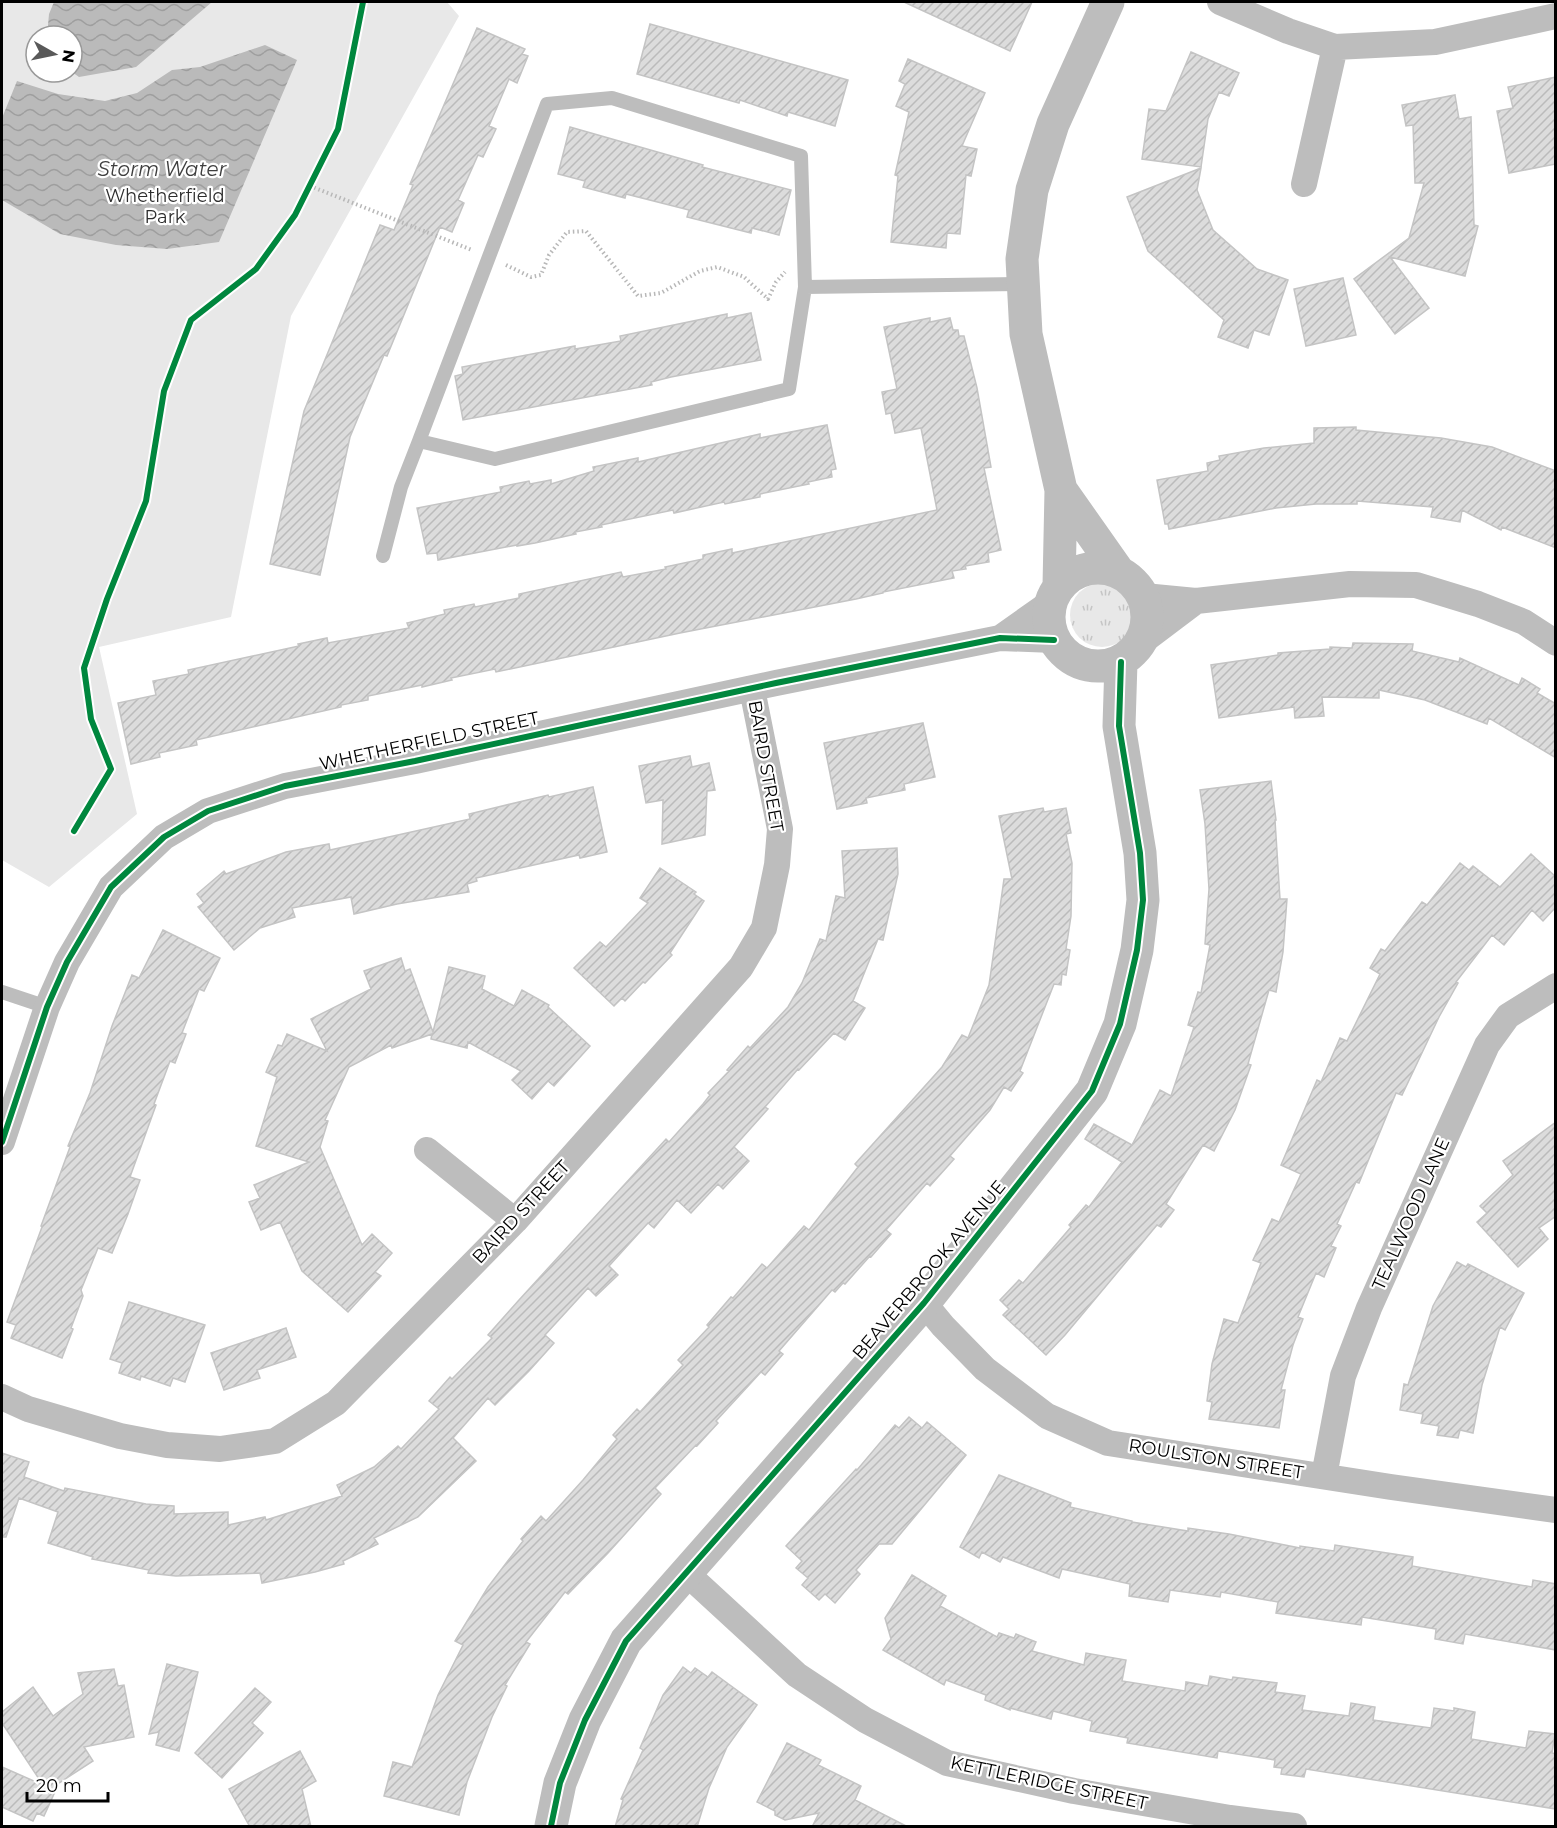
<svg xmlns="http://www.w3.org/2000/svg" width="1557" height="1828" font-family="Montserrat,sans-serif">
  <style>
    .grass { fill: url(#grass-tufts) }
    .park { fill: #e8e8e8; fill-rule: evenodd }
    .water { fill: url(#water-waves) }
    .building { fill: url(#building-hatch); stroke: #c4c4c4; stroke-width: 1.5 }
    .lines { fill: none; stroke-linecap: round; stroke-linejoin: round }
    .path { stroke: #b8b8b8; stroke-width: 4; stroke-dasharray: 1.5 3; stroke-linecap: butt }
    .service { stroke: #bdbdbd; stroke-width: 14 }
    .minor { stroke: #bdbdbd; stroke-width: 26 }
    .tertiary { stroke: #bdbdbd; stroke-width: 33 }
    .cycleway-casing { stroke: #fff; stroke-width: 10 }
    .cycleway { stroke: #00873e; stroke-width: 6 }
    .labels { text-anchor: middle; stroke-width: 4.5; stroke-linejoin: round; paint-order: stroke }
    .park-label { font-size: 18px; fill: #2d2d2d; stroke: #fff }
    .street-label { font-size: 18px; fill: #000; stroke: #fff }
    .water-label { font-size: 20px; font-style: italic; fill: #3e3e3e; stroke: #fff }
  </style>
  <defs>
    <pattern id="grass-tufts" width="24" height="20" patternUnits="userSpaceOnUse" patternTransform="scale(1.5)"><rect width="24" height="20" fill="#e8e8e8"/><path d="M3 7l-1-3M5 7V3M7 7l1-3M15 17l-1-3M17 17v-4M19 17l1-3" fill="none" stroke="#c5c5c5"/></pattern>
    <pattern id="water-waves" width="16" height="10" patternUnits="userSpaceOnUse" patternTransform="scale(1.5)"><rect width="16" height="10" fill="#bababa"/><path d="M0 5q4-4 8 0t8 0" fill="none" stroke="#9e9e9e"/></pattern>
    <pattern id="building-hatch" width="6" height="6" patternUnits="userSpaceOnUse" patternTransform="scale(1.5)"><rect width="6" height="6" fill="#dcdcdc"/><path d="M-1 1l2-2M0 6l6-6M5 7l2-2" fill="none" stroke="#bbb"/></pattern>
  </defs>
  <rect width="100%" height="100%" fill="#fff"/>
  <path class="grass" d="M1070 615a32 32 0 1 1 64 0a32 32 0 1 1-64 0Z"/>
  <path class="park" d="M2,2h445l12,14 -168,300 -60,301 -132,30 38,167 -88,73 -47,-27zM36,36h36v36h-36z"/>
  <path class="water" d="M54,2h158l-76,65 -57,10 -7,-5v-36h-25l2,-22z
    M265,45l32,15 -78,182 -52,7 -51,-4 -56,-11 -58,-34v-82l15,-37 41,13 47,7 32,-8 35,-23 28,-3z"/>
  <path class="building" d="M904,2h128l-22,49z
    M650,24l198,56 -13,46 -47,-14 -1,4 -47,-16 -1,3 -102,-29z
    M477,28l48,21 -3,5 6,2 -11,27 -8,-4 -20,47 7,3 -13,28 -5,-2 -20,45 6,3 -12,29 -12,-5 -53,129 -3,-1 -34,82 -30,138 -50,-11 34,-153 76,-186 14,5 19,-45 -3,-1z
    M1191,52l48,21 -10,23 -10,-4 -11,27 -7,48 -59,-8 7,-50 17,2z
    M908,59l77,34 -23,53 15,3 -6,27 -5,-1 -6,59 -13,-1 -1,15 -55,-6 7,-66 -3,-1 14,-63 -13,-6 9,-22 -6,-3z
    M1556,77v87l-47,9 -12,-62 16,-3 -5,-21z
    M1455,95l4,24 12,-2 3,108 4,1 -13,50 -75,-19 39,51 -34,26 -41,-55 55,-41 15,-55h-9l-2,-58 -7,1 -4,-21z
    M570,127l133,38 -1,2 89,23 -12,45 -27,-7 -1,5 -64,-16 2,-7 -63,-16 -1,4 -42,-11 2,-6 -27,-7z
    M1201,168l-4,22 16,40 44,39 31,11 -19,55 -15,-5 -6,18 -30,-11 6,-17 -76,-69 -21,-54z
    M1343,278l13,57 -50,11 -12,-57z
    M751,313l10,47 -90,17 -20,5 1,3 -189,35 -8,-44 8,-2 -1,-7 113,-21v3l46,-8 -1,-5 107,-22v4z
    M930,318v4l20,-4 3,12h5l1,6h5l13,52 14,79 -7,1 17,82 -13,3 1,9 -24,4 1,3 -14,2 2,7 -71,14v1l-27,6 -176,34 -184,39 -1,-3 -44,9 1,2 -30,7v-2l-54,11v4l-27,5v2l-145,33 1,5 -38,8 1,4 -29,7 -13,-61 38,-8 -3,-14 36,-7 -1,-4 111,-24 -1,-2 29,-6 1,5 81,-15 -2,-5 38,-9 -1,-4 30,-6 1,3 44,-9v-4l102,-22 2,5 43,-8 -1,-2 38,-8v-4l29,-6v4l205,-43 -16,-82 -26,5 -4,-20 -5,1 -4,-22 15,-3 -13,-62z
    M827,425l9,44 -5,1 1,7 -24,5 1,2 -49,10v3l-35,7 -1,-2 -50,11 -1,-3 -72,15 1,2 -27,5 1,2 -41,9 -18,3v-1l-79,15 -1,-7 -10,1 -10,-46 84,-16 -1,-5 29,-6 1,3 21,-4v4l43,-13 -1,-4 45,-9v4l122,-28v4z
    M1356,427v3l85,8 51,9 64,24v77l-54,-21 -1,3 -39,-20 -2,12 -29,-5 2,-10 -76,-6v3h-41l-40,4 -107,21 -1,-5h-3l-8,-44 51,-9 -1,-8 13,-3 -1,-4 45,-8 50,-5v-15z
    M1353,643l60,1 -1,7 47,11 1,-4 59,27 3,-7 18,11 -3,4 19,11v54l-67,-40 -2,6 -62,-24 -46,-10v8l-57,-1 2,19 -29,2 -1,-11 -75,11 -8,-53 67,-10v-2l52,-4v-2l22,1z
    M923,723l12,54 -31,7 1,6 -39,8 1,5 -30,6 -13,-66z
    M690,756l2,11 17,-4 6,27 -8,1 -2,44 -43,9 1,-44 -17,3 -7,-37z
    M1271,781l5,39h-1l5,79h7l-4,53 -7,40 -7,-2 -21,74 3,1 -16,45 -21,41 -11,-6 -37,59 8,6 -13,17 -4,-2 -92,110 -19,20 -43,-40 6,-6 -9,-9 19,-20 4,3 48,-56 -2,-2 17,-20 3,2 33,-45 -37,-23 9,-15 38,21 28,-55 11,6 23,-69 -6,-2 10,-33 3,1 9,-48 -5,-1 4,-55 -4,-65 -5,-34z
    M593,787l14,65 -27,6 -1,-3 -103,23 1,3 -10,3 2,8 -72,12 -43,10 -3,-17 -59,11 3,9 -35,11 -26,22 -36,-43 6,-4 -7,-9 27,-23 2,3 60,-22 43,-8 1,6 140,-31 -1,-5 79,-19 1,2z
    M1043,808l1,4 22,-4 5,25 -5,1 6,29 -1,53 -5,33 4,1 -4,25 -4,-1 -1,11 -7,-1 -34,87 3,2 -12,18 -7,-4 -14,23 -40,46 4,3 -24,27 -3,-3 -41,47 5,4 -20,23 -1,-1 -25,28 -2,-1 -8,9 -3,-2 -53,61 4,3 -18,21 -4,-3 -45,49 2,2 -21,23 -1,-1 -41,43 6,6 -53,59 -40,41 -3,-2 -39,50 4,2 -25,41 2,1 -15,31 -25,65 -8,33 -75,-19 9,-34 19,5 26,-72 25,-50 -8,-4 33,-54 35,-46 -2,-2 20,-23 5,5 37,-41 34,-41 -4,-4 24,-26 3,3 43,-47 -5,-5 31,-33 -2,-2 24,-28 2,1 29,-34 5,4 37,-42 5,4 49,-63 -3,-3 87,-97 20,-32 6,3 21,-53 15,-106h8l-13,-63z
    M897,848l1,26 -15,66 -5,-1 -25,62 12,7 -20,32 -11,-7 -35,37 -1,-1 -33,38 3,2 -34,38 15,14 -26,28 -5,-5 -27,29 -14,-13 -23,28 -6,-5 -39,43 9,9 -22,21 -8,-8 -43,47 9,8 -25,28 -34,34 -7,-7 -35,40 23,23 -58,56 -44,21 4,6 -35,17 1,3 -29,8 -53,11 -2,-10 -84,3 -28,-3 1,-3 -57,-11 1,-2 -45,-14 10,-31 -39,-14 -13,39h-4v-84l27,9 -5,15 40,14 1,-3 81,16 28,2v8l54,-2v13l37,-8 1,3 76,-24 -5,-11 37,-18 24,-21 3,3 38,-40 -10,-8 21,-24 2,2 40,-41 -4,-3 31,-35 147,-161 3,3 34,-38 7,-9 -2,-2 21,-22 -2,-1 21,-24 2,2 38,-41 14,-24 18,-44 6,2 10,-45 9,2 -3,-47z
    M1531,854l25,23v30l-13,14 -11,-11 -28,35 -12,-10 -36,47 2,1 -19,34 -37,78 -6,-2 -37,90 -3,-1 -19,42 4,2 -10,20 5,2 -12,29 -8,-4 -18,44 5,2 -10,26 -12,45h4l-6,38 -70,-9 3,-17 -5,-1 5,-37 12,-45 14,4 23,-60 -8,-3 19,-41 7,3 22,-48 -20,-9 36,-85 4,2 19,-44 7,3 33,-67 -10,-6 11,-19 4,2 37,-49 5,3 33,-42 9,7 4,-4 27,21z
    M660,868l36,24 -2,2 10,7 -34,52 2,2 -27,28 -2,-1 -18,19 -3,-3 -8,8 -40,-38 26,-26 6,5 42,-44 -8,-5z
    M163,930l57,28 -16,33 -5,-2 -17,44 4,1 -11,29 -5,-2 -16,43 2,1 -26,72 10,3 -12,34 -16,39 -14,-5 -17,42 2,6 -12,32 2,1 -11,29 -51,-20 5,-13 -9,-3 35,-95 -1,-1 29,-79 -2,-1 22,-53 22,-67 20,-51 7,3z
    M401,958l4,13 5,-2 23,63 16,-65 36,9 -3,13 32,17 8,-16 27,15 -1,2 42,39 -36,40 -6,-5 -16,18 -20,-19 9,-9 -53,-29 -1,6 -36,-9 1,-5 -40,14 -1,-3 -42,22 -24,53 3,1 -8,26 42,98 10,-11 20,19 -17,19 6,4 -33,36 -46,-41 -22,-49 -19,8 -12,-28 11,-4 -6,-13 55,-23 -53,-16 21,-69 -11,-5 12,-27 4,1 5,-12 40,17 -16,-32 60,-30 -7,-18z
    M1556,1122v94l-17,12 9,11 -30,28 -41,-45 10,-9 -7,-7 33,-31 -10,-14z
    M1457,1262l9,5 2,-3 56,29 -19,37 -5,-3 -18,58 -9,48 -13,-3 -2,8 -21,-3 2,-9 -18,-3 2,-9 -23,-4 4,-26 4,1 25,-79z
    M129,1302l76,23 -20,57 -12,-4 -3,8 -29,-10 -1,4 -21,-7 3,-10 -12,-4z
    M286,1328l10,29 -39,13 3,8 -36,12 -13,-37z
    M909,1417l13,11 5,-6 39,33 -74,89h-13l-23,26 4,4 -25,29 -10,-9 -6,6 -17,-15 6,-7 -12,-10 6,-7 -16,-15 70,-77 1,1 38,-45 4,3z
    M999,1475l72,28 -1,4 62,14v1l56,9v-3l41,6 71,14v-2l34,5 1,-6 78,12 -1,9 120,21 1,-7 23,4v66l-91,-16 -2,10 -28,-5 1,-10 -74,-12 -1,8 -85,-12 2,-11 -57,-10 -1,5 -50,-7 -2,12 -39,-6 1,-12 -68,-15 -3,9 -56,-21 -3,5 -18,-10 -3,6 -19,-11z
    M912,1575l34,21 -6,10 57,31 2,-4 15,5 2,-4 20,8 -4,9 52,14 2,-12 40,7 -4,21 63,10 1,-9 22,4 2,-10 22,4 1,-3 44,6 -2,9 30,4 -3,14 47,6 2,-13 24,4 -2,13 58,8 3,-20 20,3v-3l21,4 -4,27 55,9 3,-17 26,3 -3,19 4,1v55l-250,-40 -2,8 -23,-3 1,-6 -8,-1 1,-7 -57,-9 -1,7 -90,-15 1,-5 -38,-7 2,-10 -39,-10 -2,8 -41,-11v2l-25,-10 1,-5 -40,-15 -2,5 -61,-35 8,-11 -6,-21z
    M167,1664l31,8 -19,79 -23,-6 3,-13 -10,2z
    M683,1667l8,6 4,-5 13,9 4,-5 45,33 -30,42 -18,41 -12,39h-82l8,-27 -2,-1 22,-49 -3,-2 23,-53z
    M114,1669l4,17 6,-1 10,52 -50,10 9,14 -34,22 -15,33 -7,-3 -4,8 -31,-14v-40l41,18 -41,-62v-11l31,-25 20,29 30,-22 -5,-21z
    M255,1688l16,14 -19,21 11,10 -41,45 -27,-25z
    M787,1743l34,17 -3,5 43,21 -6,14 53,27h-96l7,-14 -34,7 -10,-5v-4l-18,-9z
    M300,1751l16,30 -14,8 9,38h-61l-21,-38z"/>
  <g class="lines">
    <path class="path" d="M310,186l162,64
      M506,265l25,12 10,-2 8,-20 18,-23 19,-1 52,65 23,-3 39,-22 17,-4 27,10 24,22 8,-17 9,-10"/>
    <path class="service" d="M805,287l-4,-131 -189,-58 -65,6 -128,337 76,18 294,-70 16,-102 218,-3
      M383,556l18,-69 18,-46
      M2,992l45,15"/>
    <path class="minor" d="M1220,2l68,29 47,16 100,-5 121,-26
      M1304,184l31,-137
      M1144,596l52,5 154,-17 66,1 62,19 46,18 32,21
      M1000,638l51,-36
      M1143,641l53,-40
      M2,1142l45,-135 20,-45 44,-75 53,-50 44,-26 77,-25 130,-25 361,-78 224,-45 54,2
      M427,1150l88,71
      M924,1303l19,23 42,43 62,47 61,27 283,44 165,23
      M2,1397l26,12 92,27 47,9 53,4 55,-8 61,-38 179,-182 226,-254 23,-39 13,-63 3,-36 -28,-140
      M1324,1476l19,-100 26,-68 118,-263 21,-29 48,-30
      M685,1572l112,103 68,45 82,43 127,28 156,27 64,8"/>
    <path class="tertiary" d="M1061,490l57,81
      M1049 617a49 49 0 1 1 98 0a49 49 0 1 1-98 0Z
      M1059,586l2,-96 -35,-156 -4,-75 10,-69 21,-66 55,-122
      M551,1826l9,-43 25,-63 41,-79 298,-338 168,-212 28,-67 17,-74 6,-50 -3,-47 -21,-127 2,-64"/>
    <g class="cycleway-casing">
      <path id="cycleway" d="M74,831l37,-62 -20,-50 -7,-51 23,-69 39,-98 18,-110 27,-71 65,-51 39,-54 43,-86 25,-127
        M2,1142l45,-135 20,-45 44,-75 53,-50 44,-26 77,-25 130,-25 361,-78 224,-45 54,2
        M551,1826l9,-43 25,-63 41,-79 298,-338 168,-212 28,-67 17,-74 6,-50 -3,-47 -21,-127 2,-64"/>
    </g>
    <use href="#cycleway" class="cycleway"/>
  </g>
  <g class="labels">
    <g class="park-label">
      <text x="165" y="202">Whetherfield<tspan x="165" dy="21">Park</tspan></text>
    </g>
    <g class="street-label">
      <text transform="translate(429 741) rotate(-12)" y="6">WHETHERFIELD STREET</text>
      <text transform="translate(766 766) rotate(80)" y="6">BAIRD STREET</text>
      <text transform="translate(521 1212) rotate(-47)" y="6">BAIRD STREET</text>
      <text transform="translate(1411 1214) rotate(-66)" y="6">TEALWOOD LANE</text>
      <text transform="translate(929 1270) rotate(-50)" y="6">BEAVERBROOK AVENUE</text>
      <text transform="translate(1216 1459) rotate(9)" y="6">ROULSTON STREET</text>
      <text transform="translate(1049 1783) rotate(12)" y="6">KETTLERIDGE STREET</text>
    </g>
    <g class="water-label">
      <text x="162" y="176">Storm Water</text>
    </g>
  </g>
  <rect width="1557" height="1828" fill="none" stroke="#000000" stroke-width="6"/>
  <g transform="translate(54 54) rotate(99)"><circle r="28" fill="#ffffff" stroke="#999999" stroke-width="1.5"/>
  <path d="M0-4.5L10 22L0 15L-10 22Z" fill="#595959"/>
  <text y="-9" font-size="16" font-weight="bold" text-anchor="middle" fill="#000000">N</text>
  </g>
  <path d="M27 1792v9h81v-9" fill="none" stroke="#000000" stroke-width="3"/>
  <text x="36" y="1792" font-size="18" fill="#000000" stroke="#ffffff" stroke-width="4.5" paint-order="stroke">20 m</text>
</svg>
